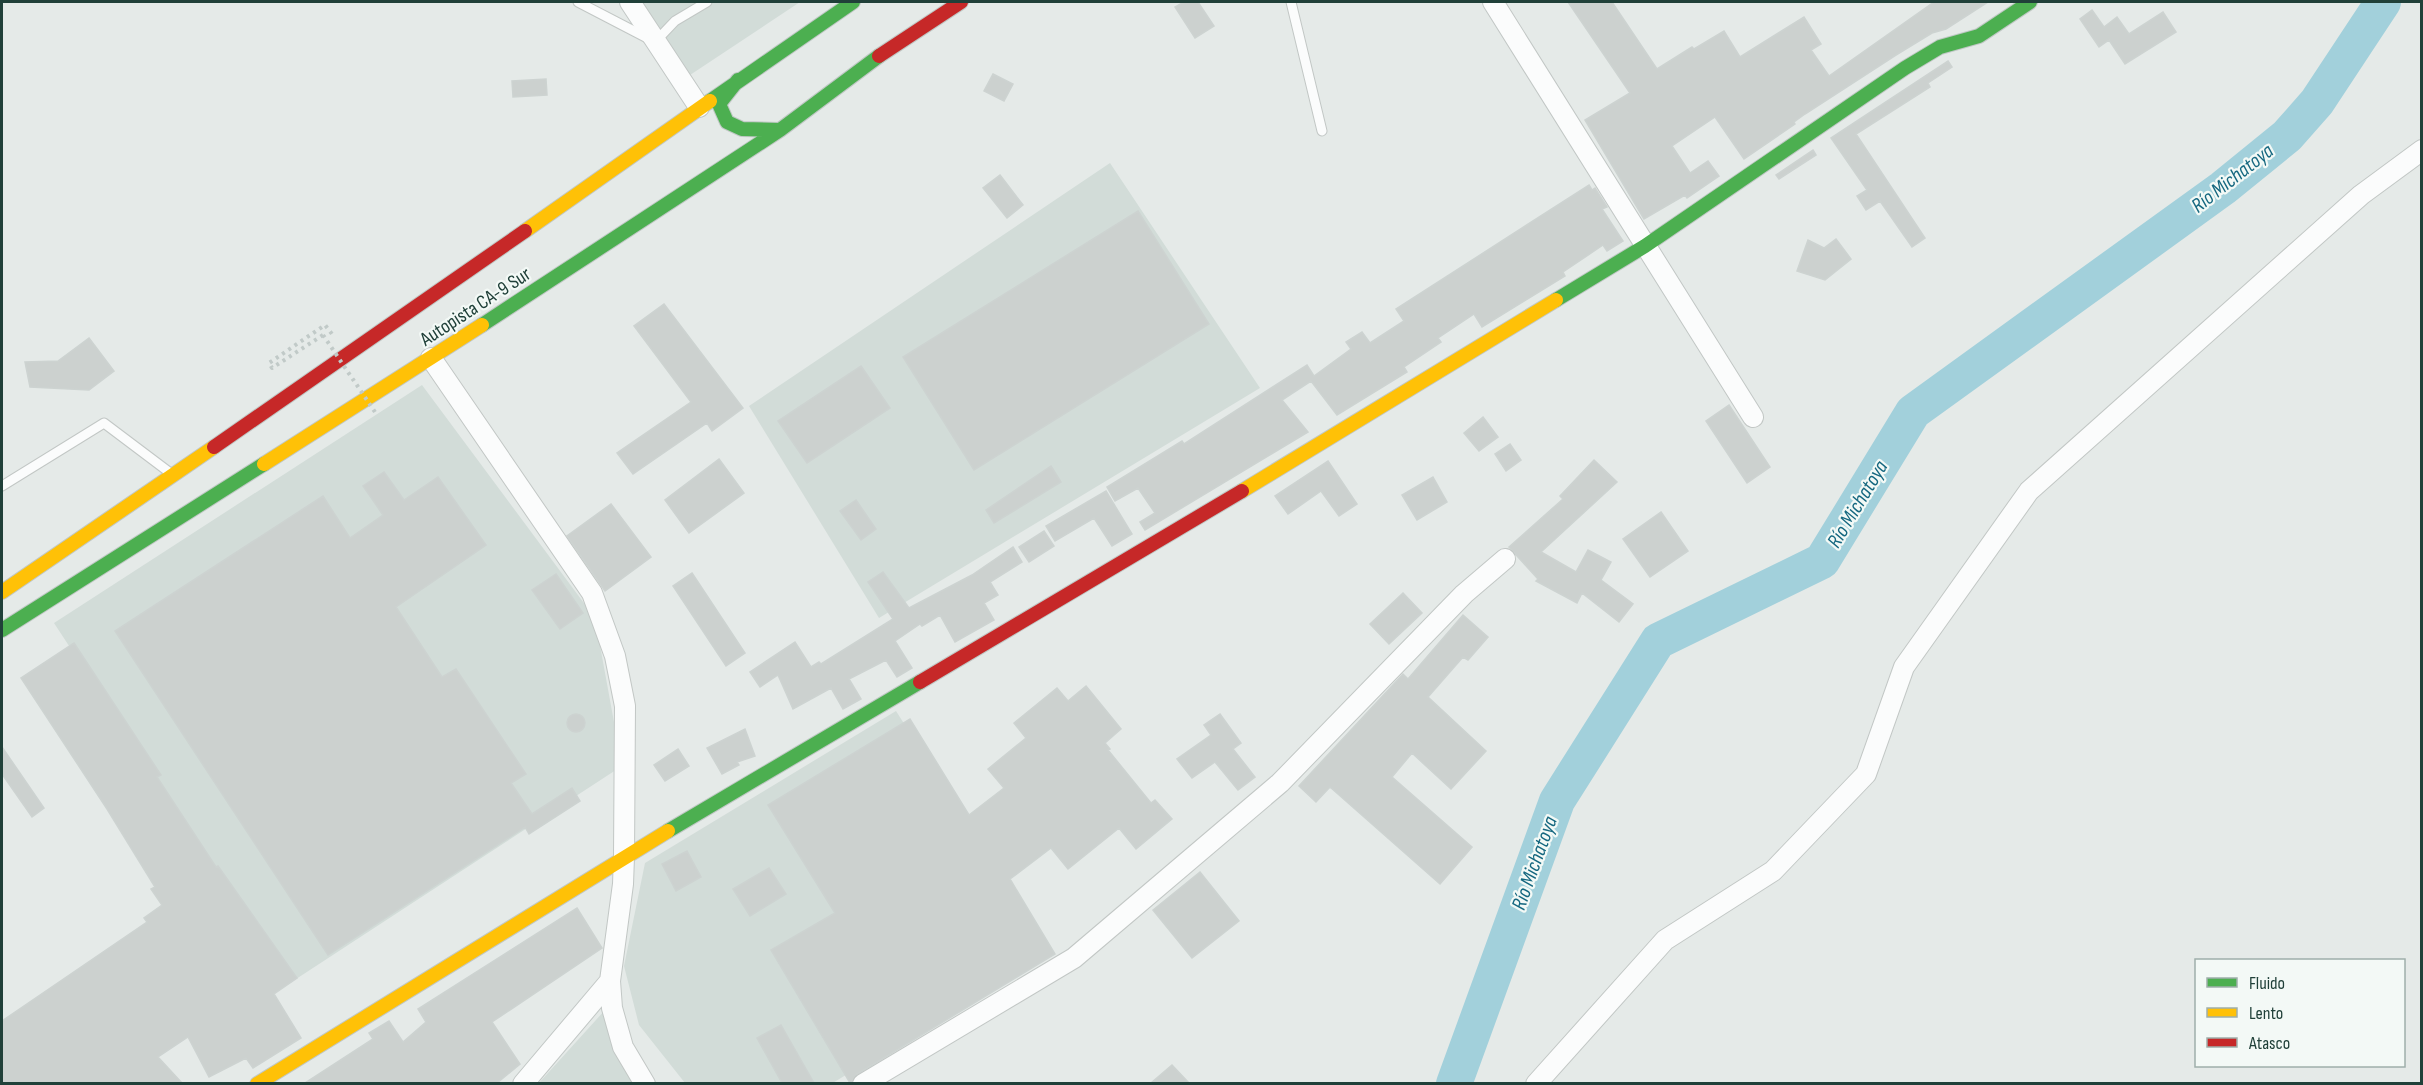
<svg xmlns="http://www.w3.org/2000/svg" width="2423" height="1085" font-family="'Sofia Sans Condensed',sans-serif">
  <style>
    .built { fill: #d2dcd8 }
    .lines { fill: none; stroke-linecap: round; stroke-linejoin: round }
    .river { stroke: #a2d0db; stroke-width: 36 }
    .building { fill: #ccd1cf; stroke: #cdd3d1; stroke-width: 1.5 }
    .lane-casing { stroke: #c2c7c5; stroke-width: 11 }
    .street-casing { stroke: #c2c7c5; stroke-width: 22 }
    .fast-casing { stroke: #c0c8c5; stroke-width: 16 }
    .slow-casing { stroke: #c0c8c5; stroke-width: 16 }
    .jam-casing { stroke: #c0c8c5; stroke-width: 16 }
    .path { stroke: #c1cac8; stroke-width: 4; stroke-dasharray: 3 4.5; stroke-linecap: butt }
    .lane { stroke: #fbfcfc; stroke-width: 9 }
    .street { stroke: #fbfcfc; stroke-width: 20 }
    .fast { stroke: #4caf50; stroke-width: 14 }
    .slow { stroke: #ffc107; stroke-width: 14 }
    .jam { stroke: #c62828; stroke-width: 14 }
    .path-bridge { stroke: #c1cac8; stroke-width: 4; stroke-dasharray: 3 4.5; stroke-linecap: butt }
    .labels { text-anchor: middle; stroke-width: 4.5; stroke-linejoin: round; paint-order: stroke }
    .street-label { font-size: 20px; fill: #204039; stroke: #f3f9f6 }
    .water-label { font-size: 21px; font-style: italic; fill: #166880; stroke: #f3f9f6 }
  </style>
  <rect width="100%" height="100%" fill="#e5eae8"/>
  <path class="built" d="M640,2h160l-116,77z
    M1110,163l150,225 -381,230 -130,-212z
    M422,385l173,233 27,148 -332,217 -236,-360z
    M896,711l153,241 -218,132 -146,-1 -46,-58 -15,-59 21,-103z
    M605,1010l29,73 -96,1z"/>
  <g class="lines">
    <path class="river" d="M1454,1084l103,-283 101,-160 164,-80 91,-149 310,-224 64,-52 30,-34 66,-100"/>
  </g>
  <path class="building" d="M1184,2h14l16,24 -19,12 -20,-31z
    M1568,2h44l45,67 35,-22 2,2 30,-18 16,26 64,-40 17,27 -10,6 18,26 105,-74h54l-42,27 -14,4 -36,22 -91,59 -11,8 1,2 -51,35 -29,-42 -43,29 18,27 18,-12 11,15 -32,22 -2,-3 -41,24 -59,-99 45,-27z
    M2092,10l12,17 13,-10 12,17 34,-22 13,20 -51,32 -16,-24 -10,7 -19,-28z
    M1948,61l4,6 -24,16 2,4 -74,47 69,104 -13,9 -32,-46 -14,9 -9,-14 10,-6 -36,-52z
    M993,74l20,10 -9,17 -20,-10z
    M546,79l1,16 -34,2 -1,-16z
    M1813,150l3,5 -37,24 -3,-4z
    M1000,175l23,30 -16,13 -24,-30z
    M1589,185l3,5 3,-2 12,19 -5,2 21,32 -16,10 -4,-6 -40,27 2,4 -83,51 -8,-13 -36,24 3,4 -37,25 3,5 -70,43 -26,-34 -29,19 26,32 -163,98 -5,-8 15,-9 -17,-25 -23,13 -8,-14 75,-46 2,3 123,-79 7,11 37,-27 -5,-7 16,-10 8,11 34,-22 -8,-12z
    M1138,211l71,113 -235,146 -71,-113z
    M1836,239l15,20 -16,13 -10,8 -28,-9 11,-31 16,8z
    M664,304l79,104 -31,23 -5,-8 -74,51 -16,-21 74,-51 -57,-76z
    M89,338l25,33 -25,19 -59,-3 -5,-25 33,-1z
    M861,366l29,42 -83,55 -29,-42z
    M1729,405l41,62 -23,16 -41,-62z
    M1483,417l15,20 -19,14 -15,-18z
    M1510,444l11,16 -15,11 -11,-17z
    M719,459l25,34 -55,40 -24,-33z
    M1594,460l23,22 -76,70 35,20 12,-22 23,12 -10,18 32,24 -14,18 -37,-29 -5,10 -41,-22 2,-2 -29,-32 54,-48 -3,-3z
    M1328,461l29,43 -18,12 -18,-25 -33,23 -13,-18z
    M1051,466l10,16 -67,41 -8,-13z
    M384,472l20,28 34,-23 48,68 -90,62 46,70 14,-8 70,105 -15,9 21,31 40,-26 8,13 -51,33 -4,-7 -197,128 -213,-324 208,-135 27,42 33,-23 -20,-29z
    M1433,477l14,25 -30,18 -15,-25z
    M1106,491l26,43 -20,12 -18,-28 -39,23 -9,-15z
    M856,500l20,29 -15,11 -21,-29z
    M611,504l40,53 -46,34 -38,-55z
    M1661,512l27,39 -38,26 -27,-38z
    M1044,531l10,15 -25,16 -10,-15z
    M1013,547l9,15 -32,20 8,13 -14,8 10,17 -39,22 -15,-27 -18,11 -2,-2 -25,17 17,27 -15,9 -11,-17 -37,19 12,20 -18,10 -12,-21 -38,21 -15,-34 -18,12 -10,-15 45,-30 16,25 8,-5 2,2 72,-45 -25,-37 15,-10 26,36 63,-33z
    M692,573l53,80 -19,13 -53,-80z
    M556,574l27,39 -23,16 -28,-39z
    M1403,593l19,20 -33,31 -19,-20z
    M1463,615l25,22 -20,23 -5,-3 -35,40 58,54 -35,38 -39,-36 -20,24 80,70 -32,37 -110,-97 -14,15 -17,-16 104,-112 5,5z
    M74,643l87,132 -4,2 59,90 2,-1 79,112 -23,16 27,44 -48,30 -7,-10 -37,19 -21,-40 -30,20 24,26h-180v-62l145,-99 -3,-4 18,-13 -11,-16 4,-2 -48,-78 -86,-131z
    M1086,686l35,43 -16,14 5,6 -2,1 43,53 4,-3 17,19 -36,30 -17,-21 -51,41 -17,-21 -41,31 45,75 -198,120 -7,9 -79,-133 64,-37 -67,-108 142,-86 59,96 35,-27 -16,-19 38,-31 -12,-15 43,-35 11,13z
    M1220,714l21,29 -8,6 22,28 -17,13 -23,-28 -23,16 -15,-19 34,-24 -7,-10z
    M567 723a9 9 0 1 1 18 0a9 9 0 1 1-18 0Z
    M745,729l10,27 -18,6 2,3 -17,9 -15,-26z
    M2,747l42,61 -12,9 -30,-43z
    M678,749l11,17 -24,15 -11,-16z
    M687,851l14,26 -25,14 -14,-27z
    M769,868l17,26 -36,22 -17,-27z
    M1200,872l39,49 -47,37 -39,-48z
    M577,908l25,40 -110,74 28,42 -23,19h-192l68,-44 -4,-6 20,-12 14,21 23,-20 -8,-13z
    M781,1025l33,58h-32l-25,-45z
    M1172,1065l17,18h-38z"/>
  <g class="lines">
    <g class="lane-casing">
      <path id="lane" d="M578,2l77,40 20,-21 32,-19
        M1291,2l31,129
        M2,486l102,-63 65,49"/>
    </g>
    <g class="street-casing">
      <path id="street" d="M630,2l69,105
        M1493,2l260,415
        M431,358l161,235 23,63 10,50 -1,151 -1,27 -13,97 2,27 11,39 22,37
        M523,1084l87,-103
        M863,1084l211,-126 206,-175 184,-189 41,-35
        M1536,1084l129,-144 108,-69 93,-97 38,-107 125,-176 332,-296 61,-45"/>
    </g>
    <g class="fast-casing">
      <path id="fast" d="M738,80l-19,24 8,18 15,7 38,1
        M710,101l143,-99
        M1556,300l89,-54 260,-178 35,-21 39,-11 51,-34
        M482,325l298,-195 99,-74
        M2,630l262,-166
        M668,831l252,-149"/>
    </g>
    <g class="slow-casing">
      <path id="slow" d="M525,231l185,-130
        M264,464l218,-139
        M1242,491l314,-191
        M2,592l212,-145
        M257,1084l411,-253"/>
    </g>
    <g class="jam-casing">
      <path id="jam" d="M879,56l82,-54
        M214,447l311,-216
        M920,682l322,-191"/>
    </g>
    <path class="path" d="M323,335l-51,33 -3,-5 56,-38 7,9"/>
    <use href="#lane" class="lane"/>
    <use href="#street" class="street"/>
    <use href="#fast" class="fast"/>
    <use href="#slow" class="slow"/>
    <use href="#jam" class="jam"/>
    <path class="path-bridge" d="M323,335l52,77"/>
  </g>
  <g class="labels">
    <g class="street-label">
      <text transform="translate(475 306) rotate(-33)" y="7">Autopista CA-9 Sur</text>
    </g>
    <g class="water-label">
      <text transform="translate(2232 178) rotate(-38)" y="7">Río Michatoya</text>
      <text transform="translate(1857 504) rotate(-59)" y="7">Río Michatoya</text>
      <text transform="translate(1534 863) rotate(-70)" y="7">Río Michatoya</text>
    </g>
  </g>
  <rect width="2423" height="1085" fill="none" stroke="#204039" stroke-width="6"/>
  <rect x="2195" y="959" width="210" height="108" fill="#f3f9f6" stroke="#9fafaa" stroke-width="1.5"/>
  <rect x="2207" y="978" width="30" height="9" fill="#4caf50" stroke="#9fafaa" stroke-width="1.5"/>
  <text x="2249" y="989" font-size="18" fill="#204039">Fluido</text>
  <rect x="2207" y="1008" width="30" height="9" fill="#ffc107" stroke="#9fafaa" stroke-width="1.5"/>
  <text x="2249" y="1019" font-size="18" fill="#204039">Lento</text>
  <rect x="2207" y="1038" width="30" height="9" fill="#c62828" stroke="#9fafaa" stroke-width="1.5"/>
  <text x="2249" y="1049" font-size="18" fill="#204039">Atasco</text>
</svg>
